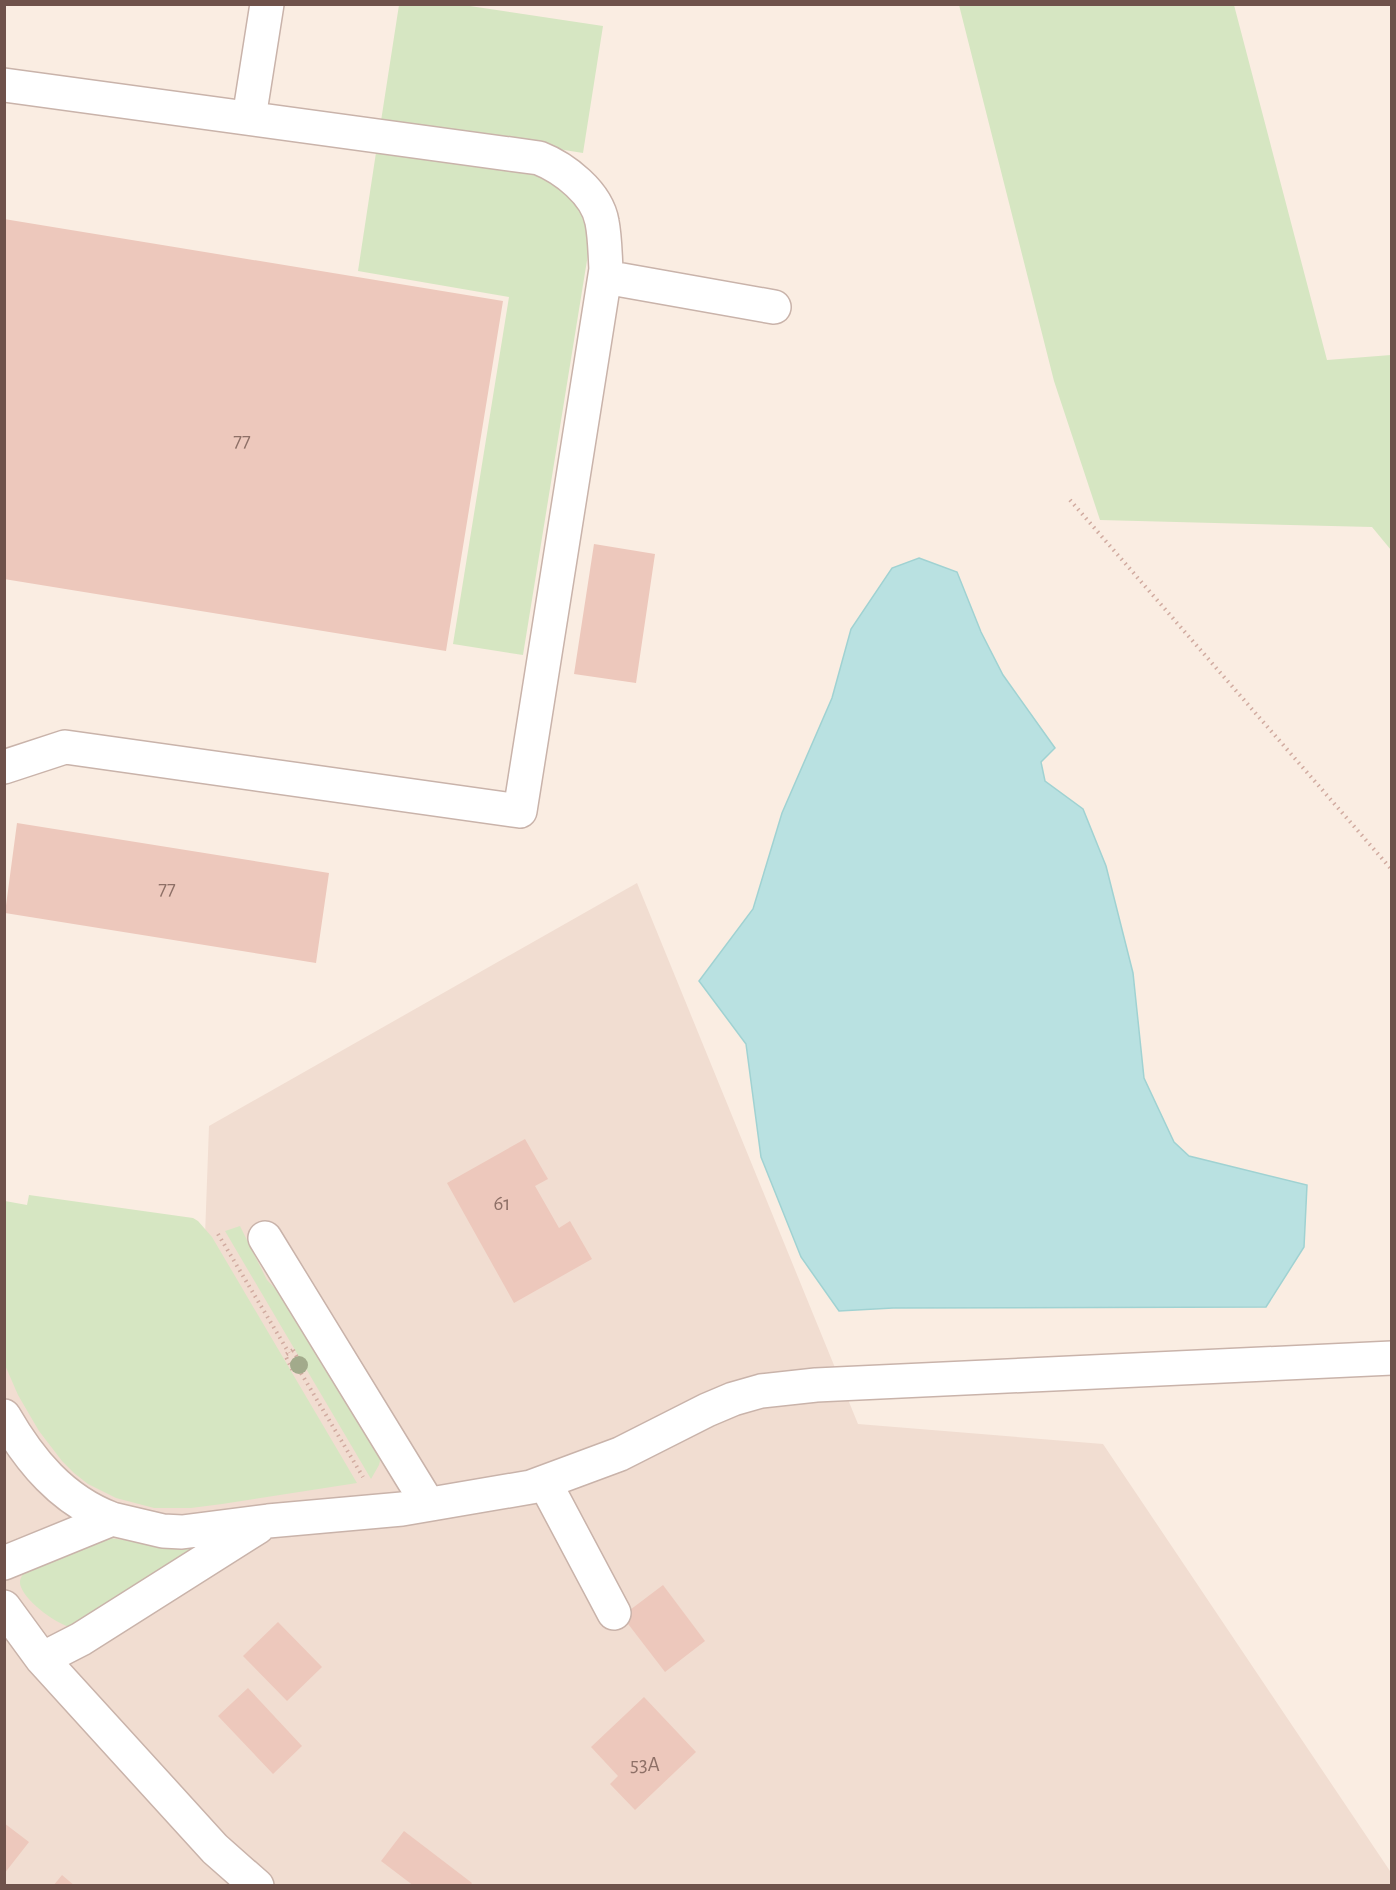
<svg xmlns="http://www.w3.org/2000/svg" width="1396" height="1890" font-family="'Alegreya Sans',sans-serif">
  <style>
    .residential { fill: #f1ddd1 }
    .green { fill: #d6e6c2 }
    .water { fill: #b9e1e1; stroke: #a0d2d2; stroke-width: 1.5 }
    .building { fill: #edc8bc }
    .lines { fill: none; stroke-linecap: round; stroke-linejoin: round }
    .minor-casing { stroke: #c9b3aa; stroke-width: 36 }
    .path { stroke: #d1aba0; stroke-width: 4; stroke-dasharray: 1.5 4.5; stroke-linecap: butt }
    .minor { stroke: #fff; stroke-width: 33 }
    .tree { fill: #a2aa8b }
    .labels { text-anchor: middle; stroke-width: 6; stroke-linejoin: round; paint-order: stroke }
    .number-label { font-size: 21px; fill: #8e7067 }
  </style>
  <rect width="100%" height="100%" fill="#faede2"/>
  <path class="residential" d="M637,883l221,541 245,20 289,430 -1,12h-1386v-678l200,28 4,-110z"/>
  <path class="green" d="M399,5h64l140,21 -20,127 -202,-32z
    M959,5h275l93,355 64,-5v195l-19,-23 -272,-7 -46,-139z
    M377,146l167,27 10,5 33,40 2,30 -66,407 -70,-11 56,-347 -151,-26z
    M29,1195l164,23 5,3 14,16 145,246 -135,21 -31,4h-37l-38,-10 -28,-14 -14,-11 -12,-12 -23,-30 -21,-36 -13,-30v-164l22,4z
    M240,1226l27,54 34,35 80,142 -2,8 -8,14 -146,-248z
    M103,1537l55,8 53,1 -138,82c-15,-3 -46,-25 -52,-41 -3,-6 1,-12 5,-17z"/>
  <path class="water" d="M919,558l38,14 24,60 22,43 52,73 -14,14 4,19 38,28 23,57 27,107 11,105 30,64 15,14 118,29 -3,62 -38,60 -373,1 -54,3 -38,-54 -40,-100 -15,-113 -47,-63 54,-72 29,-96 50,-115 19,-69 41,-61z"/>
  <path class="building" d="M4,219l499,82 -57,350 -442,-72z
    M594,544l61,10 -19,129 -62,-9z
    M17,823l312,50 -13,90 -311,-50z
    M525,1139l23,40 -13,7 24,42 11,-7 22,38 -78,44 -67,-120z
    M663,1585l42,56 -40,31 -43,-56z
    M278,1622l44,45 -35,34 -44,-45z
    M248,1688l54,58 -29,28 -55,-58z
    M644,1697l52,55 -61,58 -25,-26 8,-8 -27,-29z
    M4,1823l25,19 -25,32z
    M404,1831l68,52 -2,3h-56l-33,-25z
    M62,1875l13,11h-22z"/>
  <g class="lines">
    <g class="minor-casing">
      <path id="minor" d="M4,85l535,73c25,10 58,35 63,64 3,15 3,32 4,47l-86,542 -455,-64 -61,20
        M249,118l18,-114
        M605,277l169,30
        M265,1238l163,266
        M4,1416c26,45 58,84 108,103
        M545,1483l69,130
        M4,1563l108,-44 51,12 19,1 86,-11 134,-12 129,-22 89,-33 87,-44 26,-11 28,-8 55,-6 576,-27
        M4,1607l38,52 173,190 42,37
        M42,1659l39,-20 177,-112"/>
    </g>
    <path class="path" d="M1070,500l322,370
      M218,1234l71,119
      M293,1350l9,16 -9,5 -8,-16z
      M298,1368l65,109"/>
    <use href="#minor" class="minor"/>
  </g>
  <circle class="tree" cx="299" cy="1365" r="9"/>
  <g class="labels">
    <g class="number-label">
      <text x="242" y="447">77</text>
      <text x="167" y="895">77</text>
      <text x="502" y="1210">61</text>
      <text x="645" y="1771">53А</text>
    </g>
  </g>
  <rect width="1396" height="1890" fill="none" stroke="#6f524b" stroke-width="12"/>
</svg>
